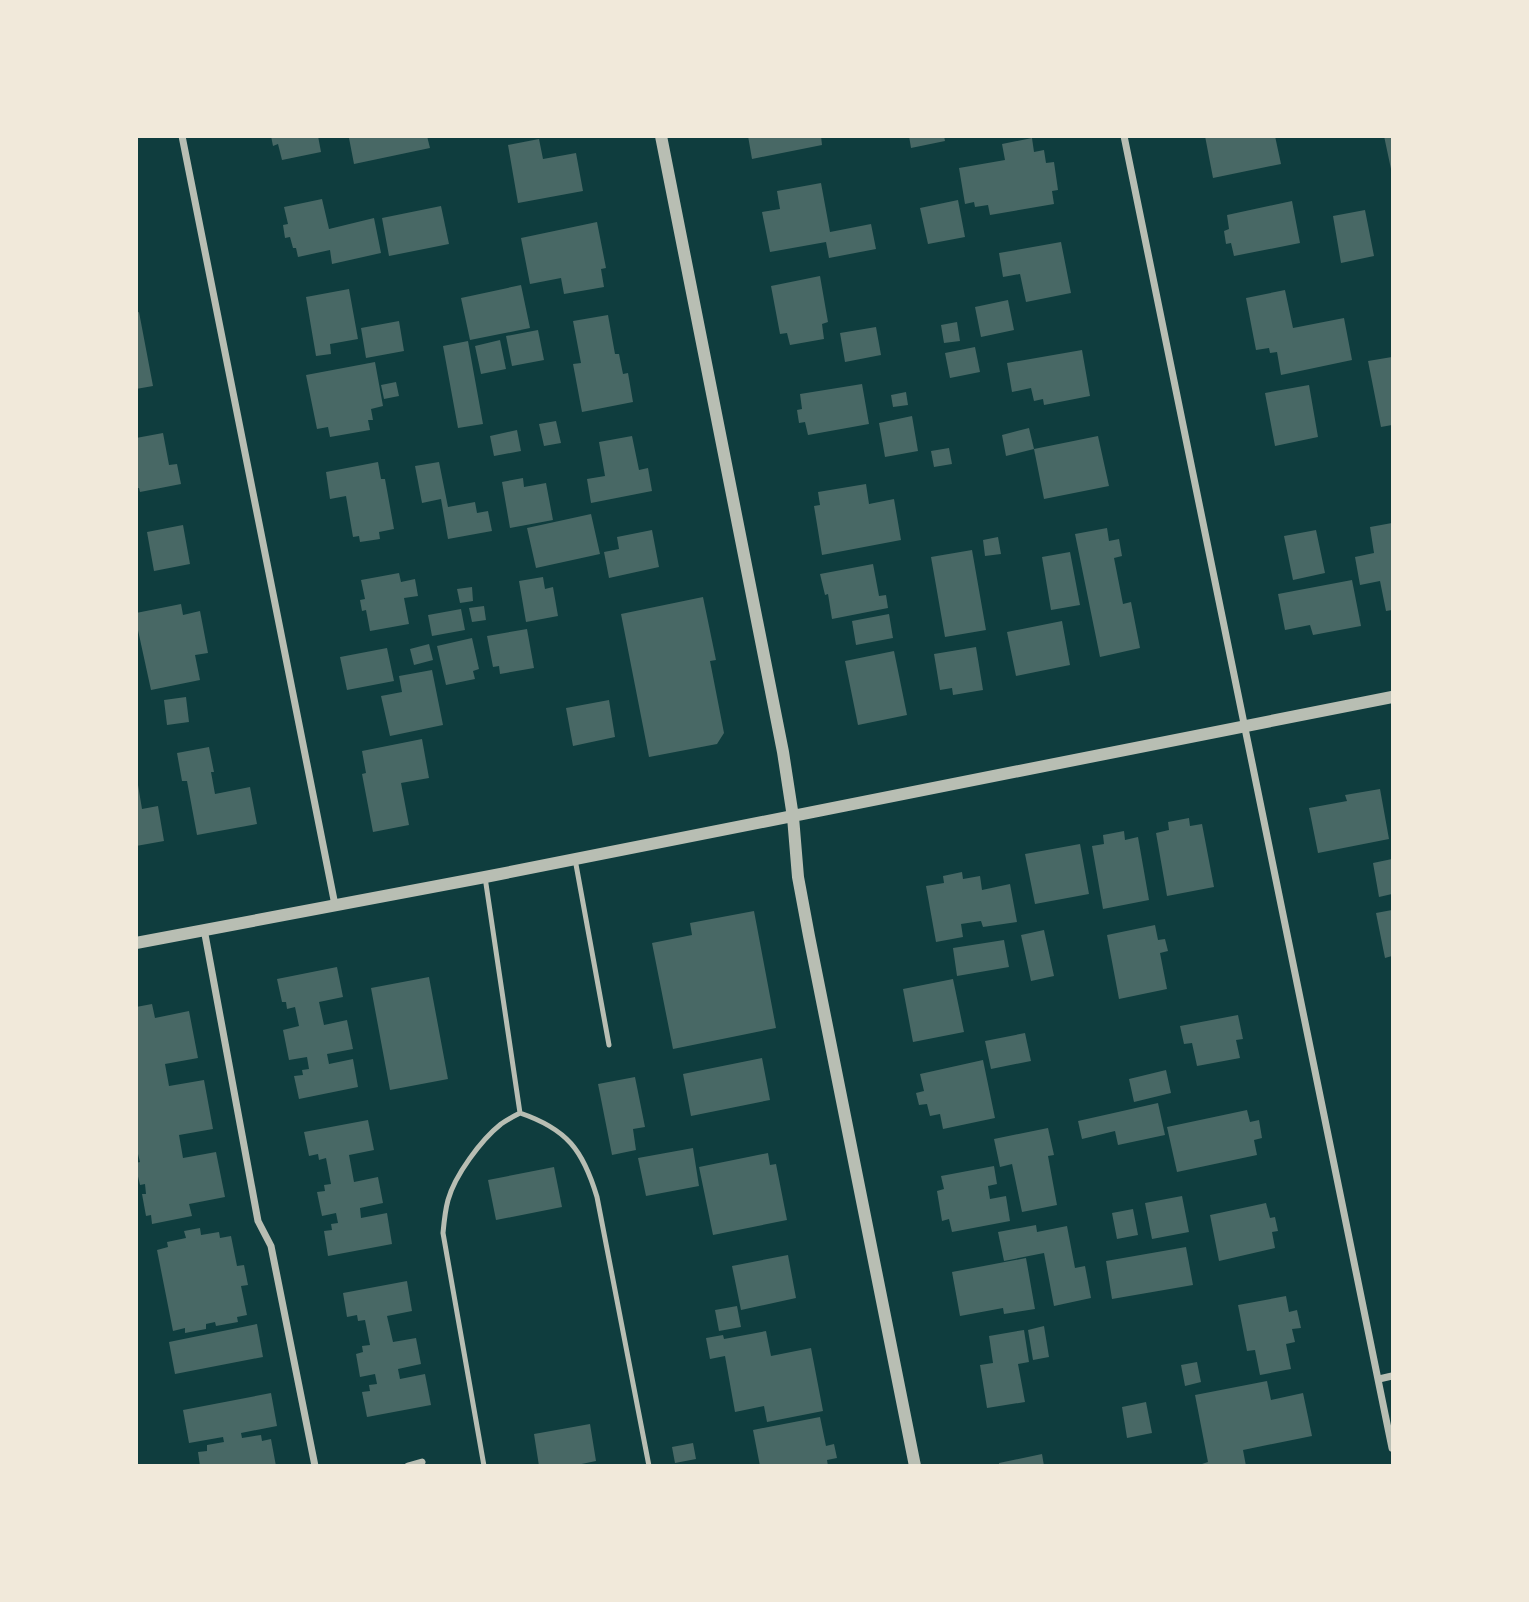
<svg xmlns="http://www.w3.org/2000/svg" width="1529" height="1602" font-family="Signika,sans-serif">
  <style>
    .building { fill: #486865 }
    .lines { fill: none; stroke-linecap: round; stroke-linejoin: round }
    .service { stroke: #b8beb3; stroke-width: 5 }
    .minor { stroke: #b8beb3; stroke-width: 7 }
    .tertiary { stroke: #b8beb3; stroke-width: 12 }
  </style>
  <rect width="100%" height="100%" fill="#0f3d3e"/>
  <path class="building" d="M271,136h47l3,16 -39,8 -4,-16 -5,2z
    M357,136h70l3,12 -76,16 -5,-26z
    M748,136h73l1,9 -70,14z
    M909,136h35l1,5 -34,7z
    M1205,136h70l6,28 -68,14z
    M1384,136h8v33h-1z
    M1032,138l2,14 10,-2 2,13 8,-1 4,28 -6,1 2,13 -64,11 -2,-10 -13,2 -1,-5 -9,2 -6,-36 46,-8 -3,-16z
    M539,139l4,20 33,-6 7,38 -65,12 -10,-58z
    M821,183l9,49 41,-8 5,25 -47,9 -3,-16 -56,10 -8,-40 18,-3 -3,-18z
    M322,199l7,30 45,-11 7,35 -49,11 -2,-14 -32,7 -2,-9h-3l-3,-11 -5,1 -2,-13 5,-1 -4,-17z
    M958,200l7,37 -37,7 -8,-36z
    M1292,201l8,42 -66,13 -3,-13 -5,1 -2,-13 5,-2 -2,-14z
    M441,206l8,38 -60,12 -7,-38z
    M1365,210l9,46 -33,7 -8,-47z
    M597,222l9,46 -5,1 3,18 -40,7 -3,-16 -31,6 -9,-46z
    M1061,242l10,51 -45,9 -6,-28 -17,3 -4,-24z
    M820,276l8,46 -6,2 2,15 -34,6 -3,-12 -7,1 -9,-48z
    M521,285l9,43 -60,12 -9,-42z
    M349,289l9,50 -28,5 1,10 -15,2 -10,-59z
    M1285,290l8,38 51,-10 8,42 -71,15 -4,-23 -7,1 -1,-5 -13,2 -10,-52z
    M1008,300l6,30 -33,7 -6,-30z
    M139,312l14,74 -17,3v-76z
    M608,315l7,39h4l4,20 5,-1 5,29 -51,10 -9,-48 8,-1 -8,-42z
    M399,321l5,30 -38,7 -5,-30z
    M957,322l3,19 -16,2 -3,-18z
    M876,327l5,28 -36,7 -5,-29z
    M538,330l6,30 -32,6 -6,-30z
    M500,340l6,29 -25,5 -6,-28z
    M468,341l15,83 -25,4 -15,-82z
    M975,347l5,25 -30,6 -5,-25z
    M1082,350l8,46 -46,9 -1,-6 -9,2 -3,-13 -19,4 -5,-29z
    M1392,357v68l-11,2 -13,-66z
    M375,362l8,44 -12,3 2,11h-5l2,10 -40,7 -2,-10 -11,2 -11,-54z
    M396,382l3,14 -15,3 -3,-14z
    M862,384l7,40 -61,11 -3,-13 -6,1 -2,-13 5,-1 -2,-15z
    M1309,385l9,52 -43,9 -10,-53z
    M906,392l2,13 -15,2 -2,-12z
    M912,416l6,35 -33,6 -6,-34z
    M556,421l5,22 -17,3 -5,-22z
    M1029,428l5,21 -28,7 -4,-21z
    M517,430l4,21 -27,5 -4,-20z
    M163,433l6,32 8,-1 4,20 -41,8 -1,-4h-3v-50z
    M632,436l7,34 9,-2 4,23 -61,12 -4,-24 18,-3 -6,-34z
    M1098,436l11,50 -65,13 -10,-50z
    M949,448l3,16 -18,3 -3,-16z
    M378,462l3,17h4l9,50 -15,3 1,7 -20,3 -1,-6 -6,1 -7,-41 -16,3 -4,-27z
    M439,462l9,45 27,-5 2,11 11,-2 4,20 -44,8 -7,-40 -19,4 -7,-37z
    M523,478l1,9 22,-4 7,37 -43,8 -8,-46z
    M866,484l3,20 25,-5 7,41 -79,15 -8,-49 6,-1 -2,-13z
    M591,514l9,40 -64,14 -9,-40z
    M1392,523v87l-6,1 -6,-30 -20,4 -5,-28 19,-4 -4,-26z
    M183,525l7,39 -36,7 -7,-39z
    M1107,528l2,13 10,-2 3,17 -8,2 9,46 8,-2 9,46 -40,9 -25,-123z
    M652,530l7,37 -50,11 -5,-26 15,-3 -2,-12z
    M1316,530l9,43 -32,7 -9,-44z
    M998,537l3,17 -16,2 -2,-16z
    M972,550l14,80 -41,7 -14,-80z
    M1070,552l10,53 -29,5 -9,-53z
    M873,564l6,32 7,-1 2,13 -56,11 -4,-25 -3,1 -5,-21z
    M399,573l2,9 14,-3 3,17 -14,2 5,26 -39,7 -4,-21 -4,1 -2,-11 5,-1 -4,-19z
    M543,577l2,12 8,-2 5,29 -32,6 -7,-41z
    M1352,580l9,46 -48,9 -3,-10 -25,5 -7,-36z
    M472,587l1,14 -13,2 -3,-14z
    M703,597l13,63 -6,1 14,72 -7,11 -68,13 -28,-143z
    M181,604l2,11 17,-4 8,42 -13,2 5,25 -49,10 -15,-69v-8z
    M484,606l2,14 -14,2 -3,-14z
    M461,609l4,21 -33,6 -4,-21z
    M889,614l4,24 -37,7 -4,-24z
    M1062,621l8,44 -54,11 -9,-44z
    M527,629l7,39 -34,6 -1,-8 -6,1 -6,-31z
    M472,638l7,31 -6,2 2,8 -29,6 -9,-39z
    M429,644l4,16 -19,5 -4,-16z
    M976,647l7,43 -30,5 -1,-7 -12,2 -6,-36z
    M387,648l7,33 -47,9 -7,-33z
    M894,651l13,64 -49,10 -13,-64z
    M432,670l11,55 -53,11 -9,-40 21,-4 -3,-16z
    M186,697l3,25 -22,3 -3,-25z
    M609,700l6,37 -42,9 -7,-38z
    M422,739l7,39 -28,5 8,42 -36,7 -11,-58 4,-1 -4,-22z
    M209,747l5,25h-3l4,22 35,-7 7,37 -60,11 -10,-54h-5l-5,-28z
    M136,785h2l4,24 16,-3 6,35 -28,5z
    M1380,789l9,50 -71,14 -9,-45 38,-7 -2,-6z
    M1189,818l1,8 12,-2 12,63 -47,9 -11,-63 13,-3 -1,-8z
    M1124,831l1,9 13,-3 11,63 -46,9 -11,-63 12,-2 -1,-9z
    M1080,844l9,50 -54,10 -10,-50z
    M1392,859v35l-13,3 -6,-34z
    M962,872l1,7 17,-3 2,14 28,-6 7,38 -34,5 -2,-6 -20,3 2,13 -27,5 -10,-56 18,-3 -1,-7z
    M1392,910v46l-7,2 -9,-45z
    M754,911l22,117 -103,21 -21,-106 40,-8 -2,-12z
    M1155,925l3,15 7,-1 3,12 -8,2 7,36 -48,10 -12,-64z
    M1044,930l10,46 -23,5 -10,-46z
    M1004,940l5,27 -52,9 -4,-28z
    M337,967l6,30 -24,5 5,23 23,-5 6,29 -26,5 2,10 24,-5 5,28 -59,12 -5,-23 9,-1 -1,-5 7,-1 -2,-12 -18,3 -6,-30 16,-4 -4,-19 -8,2 -1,-7h-4l-5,-23z
    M429,977l19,102 -58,11 -19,-102z
    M953,979l11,53 -51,10 -10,-53z
    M152,1004l3,14 34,-7 9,47 -33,6 4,22 35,-6 9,49 -34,6 4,23 33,-6 9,45 -36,7 3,12 -40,8 -1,-9 -5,1 -4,-22h4l-1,-10 -5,1 -4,-17v-5l4,-1 -4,-16v-139z
    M1238,1015l5,24 -7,1 4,18 -43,8 -5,-23 -8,1 -4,-18z
    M1025,1033l6,28 -40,8 -6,-28z
    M762,1058l8,42 -79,16 -8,-42z
    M983,1060l12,58 -52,11 -3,-15 -10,2 -3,-12 -8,1 -3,-12 8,-2 -4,-17z
    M1166,1070l5,23 -37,9 -5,-23z
    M635,1077l10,50 -12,2 3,21 -24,5 -14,-71z
    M1158,1103l7,32 -47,10 -3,-14 -33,8 -4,-18z
    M1247,1110l3,12 9,-2 3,18 -8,2 3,15 -80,17 -10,-45z
    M368,1120l6,30 -25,5 5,27 24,-5 5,26 -23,5 1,10 26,-5 5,31 -64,12 -4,-25 8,-1 -1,-6 7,-1 -2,-10 -14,3 -5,-24 8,-1 -1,-6 7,-1 -5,-26 -7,2 -1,-6 -9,2 -5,-24z
    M1048,1128l6,27 -6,1 9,49 -35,7 -10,-48 -12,3 -6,-28z
    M693,1148l6,38 -53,10 -8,-38z
    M768,1153l2,12 6,-1 11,56 -74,15 -14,-68z
    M994,1166l3,18 -9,2 2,13 16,-3 4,25 -58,11 -3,-13 -7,2 -5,-30 7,-2 -3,-13z
    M554,1167l8,40 -66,13 -8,-40z
    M1182,1196l7,36 -37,7 -7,-36z
    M1266,1203l4,15 5,-1 3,14 -6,1 3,16 -56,13 -9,-46z
    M1133,1209l5,26 -21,4 -5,-26z
    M1036,1225l1,7 30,-6 8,42 10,-2 6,32 -37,8 -10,-53 -40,8 -6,-29z
    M200,1228l1,7 18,-3 1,6 11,-2 6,30 7,-1 4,20 -7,1 6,29 -10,2 1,5 -22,4 -1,-4 -9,2v5l-21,4v-5l-12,3 -16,-81 11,-3 -1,-5 19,-4 -2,-7z
    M1186,1247l7,38 -81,14 -6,-38z
    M788,1255l8,43 -55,12 -9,-44z
    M1026,1258l9,51 -31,5 -1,-6 -43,8 -8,-44z
    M407,1281l5,30 -25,5 6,26 23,-4 5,26 -23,5 2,10 25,-5 6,31 -64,12 -5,-25 8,-1 -1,-6 8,-1 -2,-10 -15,3 -4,-23 7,-2 -1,-6 8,-1 -5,-25 -7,1 -1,-6 -10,2 -4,-24z
    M1286,1296l3,16 8,-2 4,18 -9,1 3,13 -9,2 5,25 -31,6 -5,-25 -8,1 -9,-46z
    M737,1306l4,21 -22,4 -4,-21z
    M257,1324l6,33 -88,17 -6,-32z
    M1044,1326l5,31 -16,3 -5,-30z
    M1024,1330l5,32 -11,2 7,38 -38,6 -7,-43 13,-2 -4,-27z
    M766,1331l5,25 40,-8 12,63 -56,11 -3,-16 -29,6 -10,-56 -15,3 -4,-21 17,-3 1,4z
    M1197,1362l4,20 -16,4 -4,-21z
    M1267,1381l4,19 32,-7 9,43 -69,14 3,16h-50l12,-4 -13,-67z
    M271,1393l6,33 -36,7 1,5 19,-3 1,6 9,-2 5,27h-76l-2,-14 9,-1v-6l17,-3 -1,-5 -34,6 -6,-33z
    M1146,1402l6,31 -25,5 -5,-31z
    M820,1417l6,29 8,-2 3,14 -10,2 1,6h-68l-7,-36z
    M590,1424l6,37 -24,5h-33l-5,-32z
    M693,1443l3,16 -21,4 -3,-16z
    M1042,1454l2,12h-45v-3z"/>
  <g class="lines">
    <path class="service" d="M575,859l34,186
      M485,877l35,236
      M520,1113c47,16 63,37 77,84l52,269
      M484,1466l-41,-233c1,-11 2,-22 5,-33 7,-25 33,-60 53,-76 6,-4 13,-8 19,-11"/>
    <path class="minor" d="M182,136l153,769
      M1124,136l268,1312
      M204,929l54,292 13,25 44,220
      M1379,1379l13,-3
      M408,1466l14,-4"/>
    <path class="tertiary" d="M661,136l122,616 10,65 5,60 11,59 106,530
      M136,943l349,-66 907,-180"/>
  </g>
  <rect width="1529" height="1602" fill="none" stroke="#f1e9da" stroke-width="276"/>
</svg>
